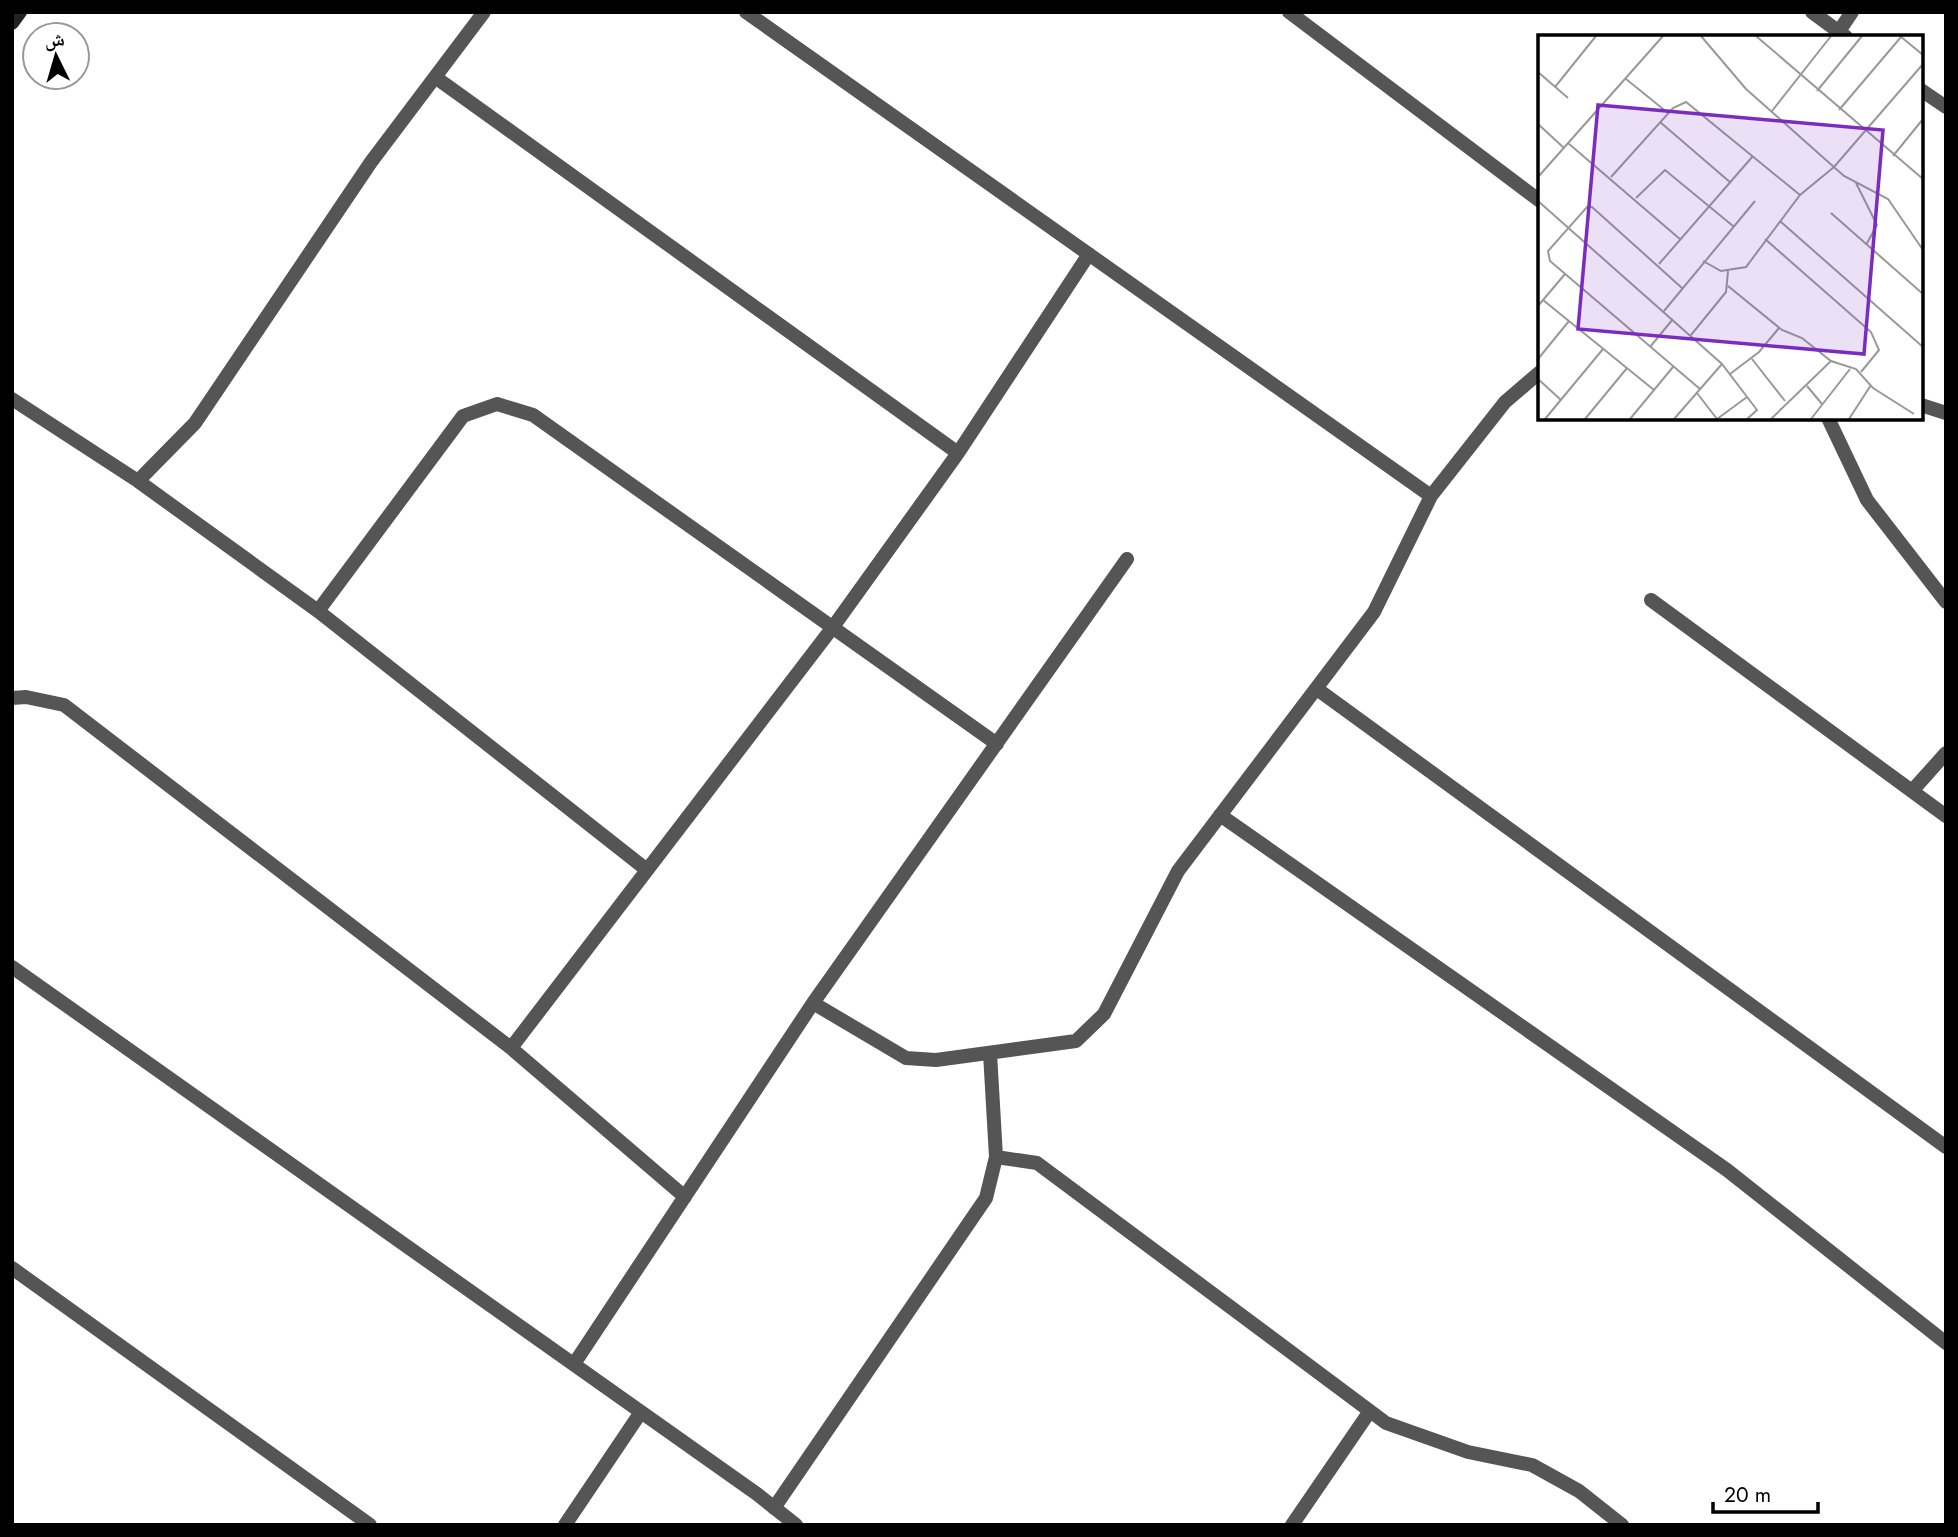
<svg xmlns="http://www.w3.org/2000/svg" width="1958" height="1537" font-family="Jost,'Noto Naskh Arabic',sans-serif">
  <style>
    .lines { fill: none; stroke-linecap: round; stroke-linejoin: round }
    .minor { stroke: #555; stroke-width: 14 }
    .secondary { stroke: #222; stroke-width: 14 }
    .inset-road { fill: none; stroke: #999; stroke-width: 2 }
    .view { fill: #7b2cbf; fill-opacity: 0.15; stroke: #7b2cbf; stroke-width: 3.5 }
    .inset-edge { fill: none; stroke: #000; stroke-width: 3.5 }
  </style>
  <rect width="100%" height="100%" fill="#fff"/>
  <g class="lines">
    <path class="minor" d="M746,12l685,484
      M1289,12l251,189
      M1812,12l34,25
      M1835,37l17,-25
      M435,77l523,376
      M1921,90l25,17
      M12,399l126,82 180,130 329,259
      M1921,405l25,8
      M1828,418l39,82 79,102
      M138,481l57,-58 176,-261 113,-150
      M1651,600l295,216
      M318,611l145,-195 34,-12 36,11 464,329
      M1317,689l629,458
      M12,698l14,-1 38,8 447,343 174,149
      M1912,791l34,-38
      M1220,815l507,355 219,173
      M12,967l745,527 39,31
      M813,1003l93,55 30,2 140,-19 28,-27 74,-143 196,-259 57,-116 74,-94 35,-30
      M511,1048l322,-421 125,-174 131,-199
      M996,1157l41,6 349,260 82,29 64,13 47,26 43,34
      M12,1268l358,257
      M574,1364l239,-361 314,-444
      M774,1508l212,-310 10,-41 -6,-104
      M565,1525l76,-113
      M1292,1525l78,-114"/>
    <path class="secondary" d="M12,23l8,-11"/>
  </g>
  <g transform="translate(1538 35)">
    <rect width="385" height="385" fill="#fff"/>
    <path class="inset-road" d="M163,1l45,53 98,87 44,23 35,51M218,1l167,143M362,1l23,19M0,37l30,26M88,44l42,34M17,52l41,-51M279,56l45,-55M301,75l62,-73M234,76l59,-75M122,87l71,61M0,89l26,24M30,108l113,97M355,121l30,-37M0,142l125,-141M73,142l62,-69 13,-6 114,93M318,148l21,42 -11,20M98,163l29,-28 68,56M0,166l184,163 35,46 -10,9M293,178l92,81M243,187l142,125M227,204l106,93 8,18 -18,22M165,226l18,10 25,-4 54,-72 34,-28 89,-103M121,229l94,-108M190,251l54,44 20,8 29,23 25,8 17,19 41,26M144,253l-90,-81h-5l-39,44 2,10 150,128M5,265l111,90M0,271l27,-32M126,276l91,-110M153,300l35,-43 2,-21M112,312l23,-28M0,324l31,-38M214,324l33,42M192,339l29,-22 20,-24M0,344l23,21M269,351l15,18M159,358l20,26M7,384l58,-70M47,384l42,-51M92,384l43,-52M136,384l48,-55M179,384l30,-22M233,384l60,-58M273,384l39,-50M311,384l22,-34"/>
    <path class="view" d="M60,70l285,25 -19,224 -286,-25z"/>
    <rect width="385" height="385" class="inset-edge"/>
  </g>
  <rect width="1958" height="1537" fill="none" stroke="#000000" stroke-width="28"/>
  <g transform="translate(56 56) rotate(355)"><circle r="33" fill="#ffffff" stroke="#999999" stroke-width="2"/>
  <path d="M0-5L12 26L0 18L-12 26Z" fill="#000000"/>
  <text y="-10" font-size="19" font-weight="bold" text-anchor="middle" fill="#000000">ش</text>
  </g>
  <path d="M1713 1502v10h105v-10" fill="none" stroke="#000000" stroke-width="3.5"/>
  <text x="1724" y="1502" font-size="21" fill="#000000" stroke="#ffffff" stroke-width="5" paint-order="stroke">20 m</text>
</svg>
